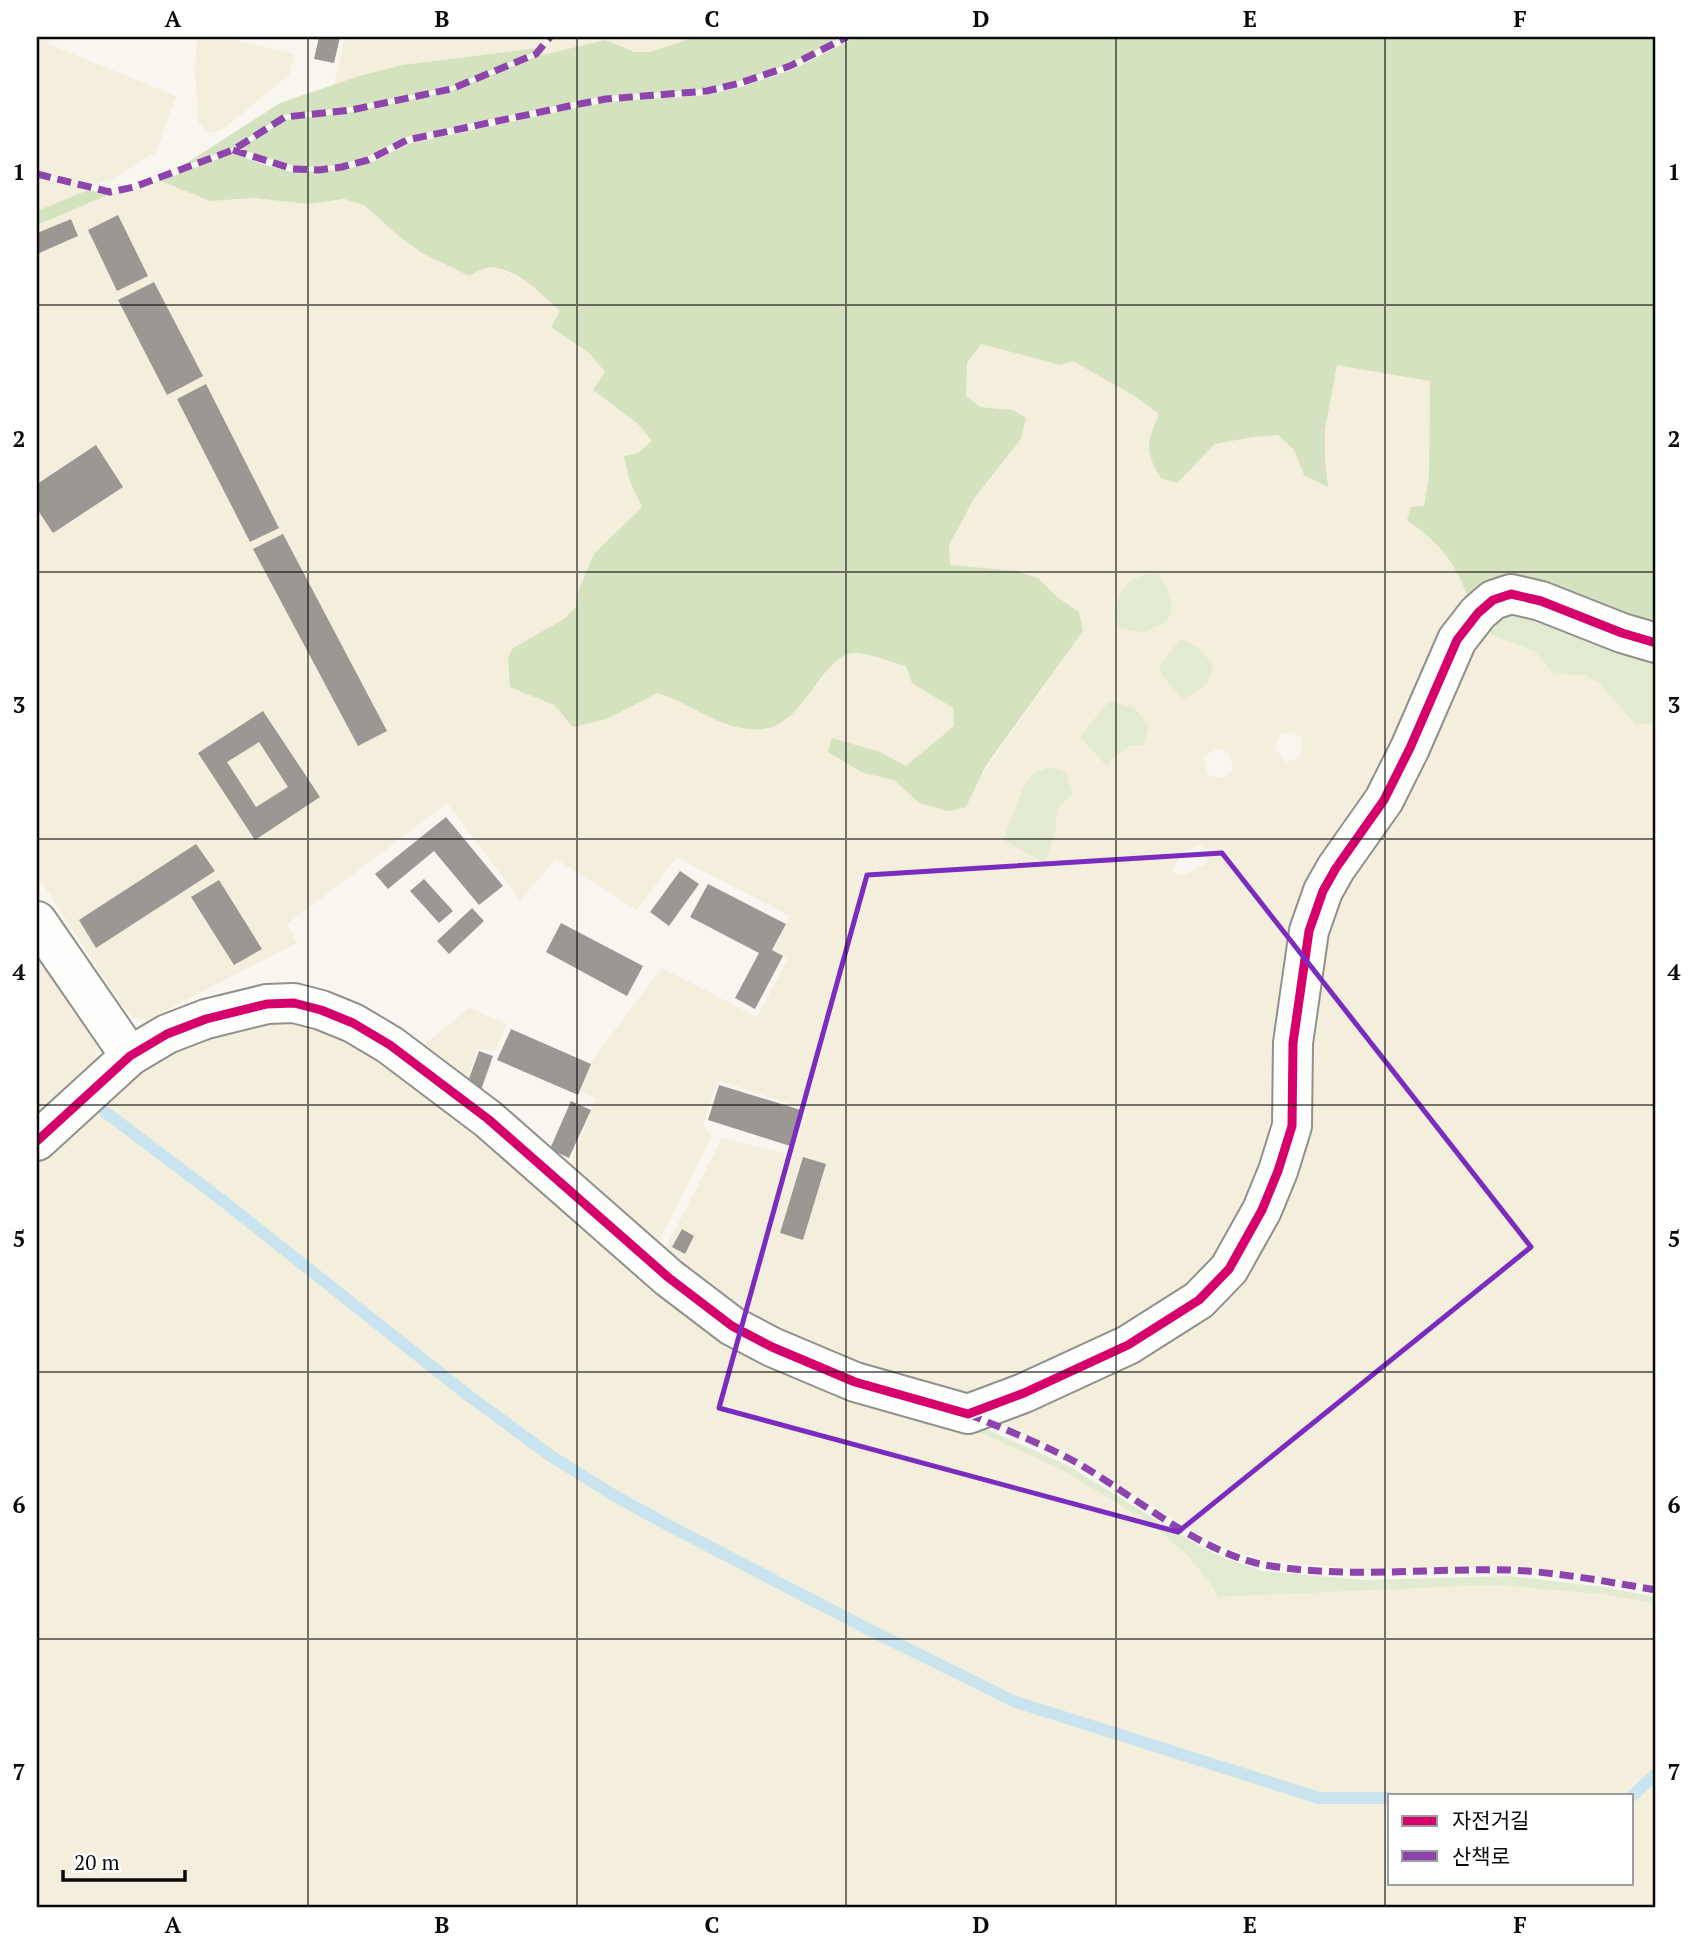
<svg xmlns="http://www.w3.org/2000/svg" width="1693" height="1944" font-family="'PT Serif','Noto Sans KR',serif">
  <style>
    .farmland { fill: #f3efdc; fill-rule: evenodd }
    .green { fill: #e2ebd1 }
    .forest { fill: #d4e2c0 }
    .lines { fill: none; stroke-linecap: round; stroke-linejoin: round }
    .stream { stroke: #c9e4ee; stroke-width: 12 }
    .building { fill: #9b9894; fill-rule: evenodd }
    .minor-casing { stroke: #91908d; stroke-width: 42 }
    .minor { stroke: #fefefc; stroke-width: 38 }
    .quiet { stroke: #8e44ad; stroke-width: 7; stroke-dasharray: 14 7; stroke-linecap: butt }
    .cycleway-casing { stroke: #fff; stroke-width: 13 }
    .cycleway { stroke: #d6006c; stroke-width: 9 }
    .marked { fill: none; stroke: #7b2cbf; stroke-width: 5; stroke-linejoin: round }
    .grid { fill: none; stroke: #0a0a0a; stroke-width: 2; stroke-opacity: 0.55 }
    .neatline { fill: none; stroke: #0a0a0a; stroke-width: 2.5 }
    .grid-label { font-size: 23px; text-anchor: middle; font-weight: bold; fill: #0a0a0a }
  </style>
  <rect width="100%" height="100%" fill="#f8f6ee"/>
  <path class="farmland" d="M37,37h12l-1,7 128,52 -20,56 -43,27 -25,7 -10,-3 10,7 -51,21v-35l16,4 17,1 -33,-9z
    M197,37h24l74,17 -6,21 -66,54 -10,4 -8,-2 -7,-10 -3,-52z
    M345,37h202l-9,11 -136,17 -68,19z
    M553,37h142l-44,15h-15l-32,-12 -66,16z
    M161,181l20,7 54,12 18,-2 55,6 36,-5 20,6 36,32 45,28 24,11 14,-7 14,-1 32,15 32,28 -10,16 38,26 16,19 -11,19 45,34 14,16 -15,13 -8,28 12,25 -48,47 -15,35 -3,18 -12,12 -51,29 19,48 22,9 19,21 84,-34 13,4 56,30 60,-6 32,-35 17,-25 18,-8 53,14 7,17 40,25 1,18 -48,40 -26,-14 -17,21 31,7 25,23 57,-20 107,-152 -4,-19 -22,-15 -19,-19 -88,-13 -1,-20 24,-45 25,-30 15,-60 -33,-3 -14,-11 1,-33 14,-19 79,21 13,-4 63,36 23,17 -9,23 27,46 38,-39 38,-7 26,-2 15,15 10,25 24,11 -3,-28v-28l12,-66 93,17 -1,95 -5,31h-12l-5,13 24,17 29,36 13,36 -143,256 -44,259 -90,171 -228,112 -160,-50 -149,-96 63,-123 71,17 14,-45 -89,-30 -15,45 9,11 -60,119 -87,-78 31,-78 -15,-8 11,-31 70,-92 95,49 31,-58 -15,-8 17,-35 -114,-59 -39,53 -81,-51 -36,41 -73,-97 -160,121 10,19 -148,76 -15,-1 -13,-14 -84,-129v-650l73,-31zM1294,732l8,7 -1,17 -16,7 -10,-16 5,-12zM1215,749l12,2 7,18 -12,9 -14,-3 -5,-17zM1023,787l34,22 -1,19 -53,12zM1199,845l10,6 -3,13 -22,11 -13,-3 12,-20z
    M1483,617l8,17 44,18 17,20 15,3h17l15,8 36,41h21v863l-52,-10 -92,-11 -149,4 -99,-10 -36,-11 -34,-18 -122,-75 -90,-41 149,-64 138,-138 46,-280z
    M37,952l58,89 3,8 -20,43 -41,28z
    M469,1008l38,16 -12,28 -17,-4 -16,44 -49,-38z
    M286,1017l70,19 280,227 317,160 35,13 76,35 47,27 39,25 36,31 23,27 9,16 275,-12 108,9 55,10v166l-27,25h-309l-306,-96 -149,-74 -254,-134 -58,-37 -82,-60 -369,-288 40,-37 26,-17 51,-19z
    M98,1110l124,93 246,195 82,60 59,37 51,29 202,105 150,75 307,96 71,1v82h242v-83l24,-23v130h-1619v-747z"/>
  <path class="green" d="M1158,573c11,18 19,29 9,49l-25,11 -24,-6c-6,-32 7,-52 40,-54z
    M1496,606l160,44v74h-21l-36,-41 -15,-8h-17l-15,-3 -17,-20 -44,-18 -8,-17z
    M1180,639l16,7 17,18c-2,20 -12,27 -30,35l-19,-21 -5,-10z
    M1109,701l26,7 14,19 -6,18 -14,1 -23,19 -26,-28z
    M1048,767l18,5 6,22 -15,15 -1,19 -11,35 -42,-23 20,-53 9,-13z
    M293,1009l26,7 31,13 36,20 98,75 181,158 64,49 40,23 84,34 113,32 101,45 122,75 35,18 38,13 101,9 148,-4 92,11 53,10v7l-55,-10 -108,-9 -275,12 -9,-16 -23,-27 -36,-31 -86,-52 -76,-35 -73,-25 -59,-16 -86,-36 -41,-21 -63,-49 -181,-158 -101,-78 -53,-28 -22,-7 -23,-1 -18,1 -49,15 -51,19 -26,17 -48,45 -57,46v-11l96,-88 36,-21 68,-23 30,-7z"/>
  <path class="forest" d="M695,37h146l-51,27 -51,17 -32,8 -101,7 -37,7 -163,34 -39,20 -25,7 -23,3 -25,-1 -55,-17 47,-29 66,-8 99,-21 87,-35 67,-16 30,12h16z
    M856,37h800v599l-31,-9 -152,-18c-16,-43 -28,-62 -66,-89l4,-13 13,-1 5,-30 1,-95 -93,-16 -12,65v28l3,29 -24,-12 -10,-25 -16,-15 -25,2 -38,7 -38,39 -16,-5c-17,-27 -14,-35 -2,-64l-23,-17 -63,-36 -13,4 -79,-21 -14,19 -1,33 14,11 33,3 13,8 -5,21 -48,61 -11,21 -13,24 1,20 66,6 22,7 19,19 22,15 4,19 -98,136 -19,40 -17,4 -30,-8 -25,-23 -31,-7 -35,-21 4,-14 48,14 26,14 48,-40 -1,-18 -41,-25 -6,-17c-13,-3 -41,-14 -52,-13 -31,1 -51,74 -92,76 -43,3 -67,-25 -105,-36l-50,26 -34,8 -19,-22 -44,-18 -2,-29 5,-10 51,-29 12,-12 3,-18 15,-35 48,-47 -12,-25 -6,-26 14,-3 14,-12 -13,-16 -46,-35 12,-18 -16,-19 -38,-26 9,-16c-17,-16 -41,-40 -64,-43 -10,-2 -18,3 -27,8l-47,-23 -22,-16 -36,-32 -20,-6 -36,5 -55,-6 -43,3 -49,-20 72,-28 32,12 27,7 51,-2 27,-7 38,-19 162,-35 37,-7 101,-7 33,-8 51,-17z
    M538,48l-3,4 -85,35 -99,20 -67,8 -52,33 -53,20 101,-65 76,-26 46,-12z
    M88,190l22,4 -73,31v-14z"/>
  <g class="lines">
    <path class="stream" d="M104,1111l119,90 246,195 82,60 59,37 52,29 202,105 149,74 306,97h71
      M1632,1796l24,-22"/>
  </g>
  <path class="building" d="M319,37h21l-6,26 -20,-4z
    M118,215l30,61 -31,15 -29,-61z
    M71,219l7,17 -41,18v-21z
    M154,282l49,94 -36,19 -49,-95z
    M206,384l73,144 -29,14 -73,-143z
    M96,445l27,42 -70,46 -16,-24v-25z
    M283,534l104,197 -29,15 -105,-197z
    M263,711l57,86 -65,43 -57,-87zM259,742l29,45 -32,20 -29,-45z
    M446,817l57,69 -24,19 -45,-54 -46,38 -13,-15z
    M196,844l19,27 -119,77 -17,-28z
    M680,871l19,13 -30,42 -19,-14z
    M424,879l29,32 -14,12 -29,-32z
    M219,880l43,69 -28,16 -43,-68z
    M708,884l78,40 -14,26 11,6 -28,53 -20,-11 24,-45 -69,-36z
    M472,908l12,13 -35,33 -12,-13z
    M561,923l82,43 -16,30 -81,-44z
    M511,1029l80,35 -13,31 -81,-35z
    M479,1051l14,5 -12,34 -14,-6z
    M719,1085l82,25 -11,36 -82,-26z
    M571,1101l20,9 -22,48 -19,-9z
    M803,1157l23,7 -23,76 -23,-7z
    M682,1229l12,7 -9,18 -13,-7z"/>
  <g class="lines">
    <g class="minor-casing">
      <path id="minor" d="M37,921l93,135
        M37,1141l93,-85 37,-22 39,-15 61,-15 27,-1 27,7 32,13 37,22 98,74 181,159 63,48 40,21 83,35 113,32 56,-21 104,-48 71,-45 30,-31 33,-59 16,-39 14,-45 1,-83 16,-112 14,-40 13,-23 48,-68 26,-52 47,-108 21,-27 15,-13 18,-6 30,7 81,32 34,10"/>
    </g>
    <use href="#minor" class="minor"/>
    <path class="quiet" d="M233,150l60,19 26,1 23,-3 26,-7 39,-20 162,-34 37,-7 101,-8 33,-8 50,-17 57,-29
      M37,174l73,18 24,-5 99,-37 52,-33 66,-7 100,-21 85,-35 14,-17
      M968,1414c34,14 69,28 102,45 61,33 127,93 195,106 81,14 163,3 244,5 48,2 100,12 147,20"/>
    <g class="cycleway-casing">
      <path id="cycleway" d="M37,1141l93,-85 37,-22 39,-15 61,-15 27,-1 27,7 32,13 37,22 98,74 181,159 63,48 40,21 83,35 113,32 56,-21 104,-48 71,-45 30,-31 33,-59 16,-39 14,-45 1,-83 16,-112 14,-40 13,-23 48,-68 26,-52 47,-108 21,-27 15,-13 18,-6 30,7 81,32 34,10"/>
    </g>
    <use href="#cycleway" class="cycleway"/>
  </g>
  <path class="marked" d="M1222,853l309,394 -353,285 -459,-124 148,-533z"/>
  <path class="grid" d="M308,37v1870M577,37v1870M846,37v1870M1116,37v1870M1385,37v1870M37,305h1619M37,572h1619M37,839h1619M37,1105h1619M37,1372h1619M37,1639h1619"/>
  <rect width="1693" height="1944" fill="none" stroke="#ffffff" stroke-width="77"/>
  <rect x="1388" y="1794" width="245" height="91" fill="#ffffff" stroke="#9d9d9d" stroke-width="2"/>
  <rect x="1402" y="1816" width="35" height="10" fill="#d6006c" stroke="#9d9d9d" stroke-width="2"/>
  <text x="1452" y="1828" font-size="21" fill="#0a0a0a">자전거길</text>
  <rect x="1402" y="1851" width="35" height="10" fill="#8e44ad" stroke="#9d9d9d" stroke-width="2"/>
  <text x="1452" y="1864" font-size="21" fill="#0a0a0a">산책로</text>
  <path d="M63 1870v10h122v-10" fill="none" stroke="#0a0a0a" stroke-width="3.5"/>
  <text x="74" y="1870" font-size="21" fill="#0a0a0a" stroke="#ffffff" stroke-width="5" paint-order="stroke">20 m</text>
  <rect x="38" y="38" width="1616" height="1868" class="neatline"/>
  <g class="grid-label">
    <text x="173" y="27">A</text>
    <text x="442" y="27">B</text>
    <text x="712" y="27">C</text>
    <text x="981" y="27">D</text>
    <text x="1250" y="27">E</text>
    <text x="1520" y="27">F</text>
    <text x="19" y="180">1</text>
    <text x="1674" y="180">1</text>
    <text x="19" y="447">2</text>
    <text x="1674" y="447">2</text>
    <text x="19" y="713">3</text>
    <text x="1674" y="713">3</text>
    <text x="19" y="980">4</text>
    <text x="1674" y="980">4</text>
    <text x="19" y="1247">5</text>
    <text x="1674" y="1247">5</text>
    <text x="19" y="1513">6</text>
    <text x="1674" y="1513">6</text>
    <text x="19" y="1780">7</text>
    <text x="1674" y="1780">7</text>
    <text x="173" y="1933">A</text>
    <text x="442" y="1933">B</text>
    <text x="712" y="1933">C</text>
    <text x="981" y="1933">D</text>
    <text x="1250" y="1933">E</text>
    <text x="1520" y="1933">F</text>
  </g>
</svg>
